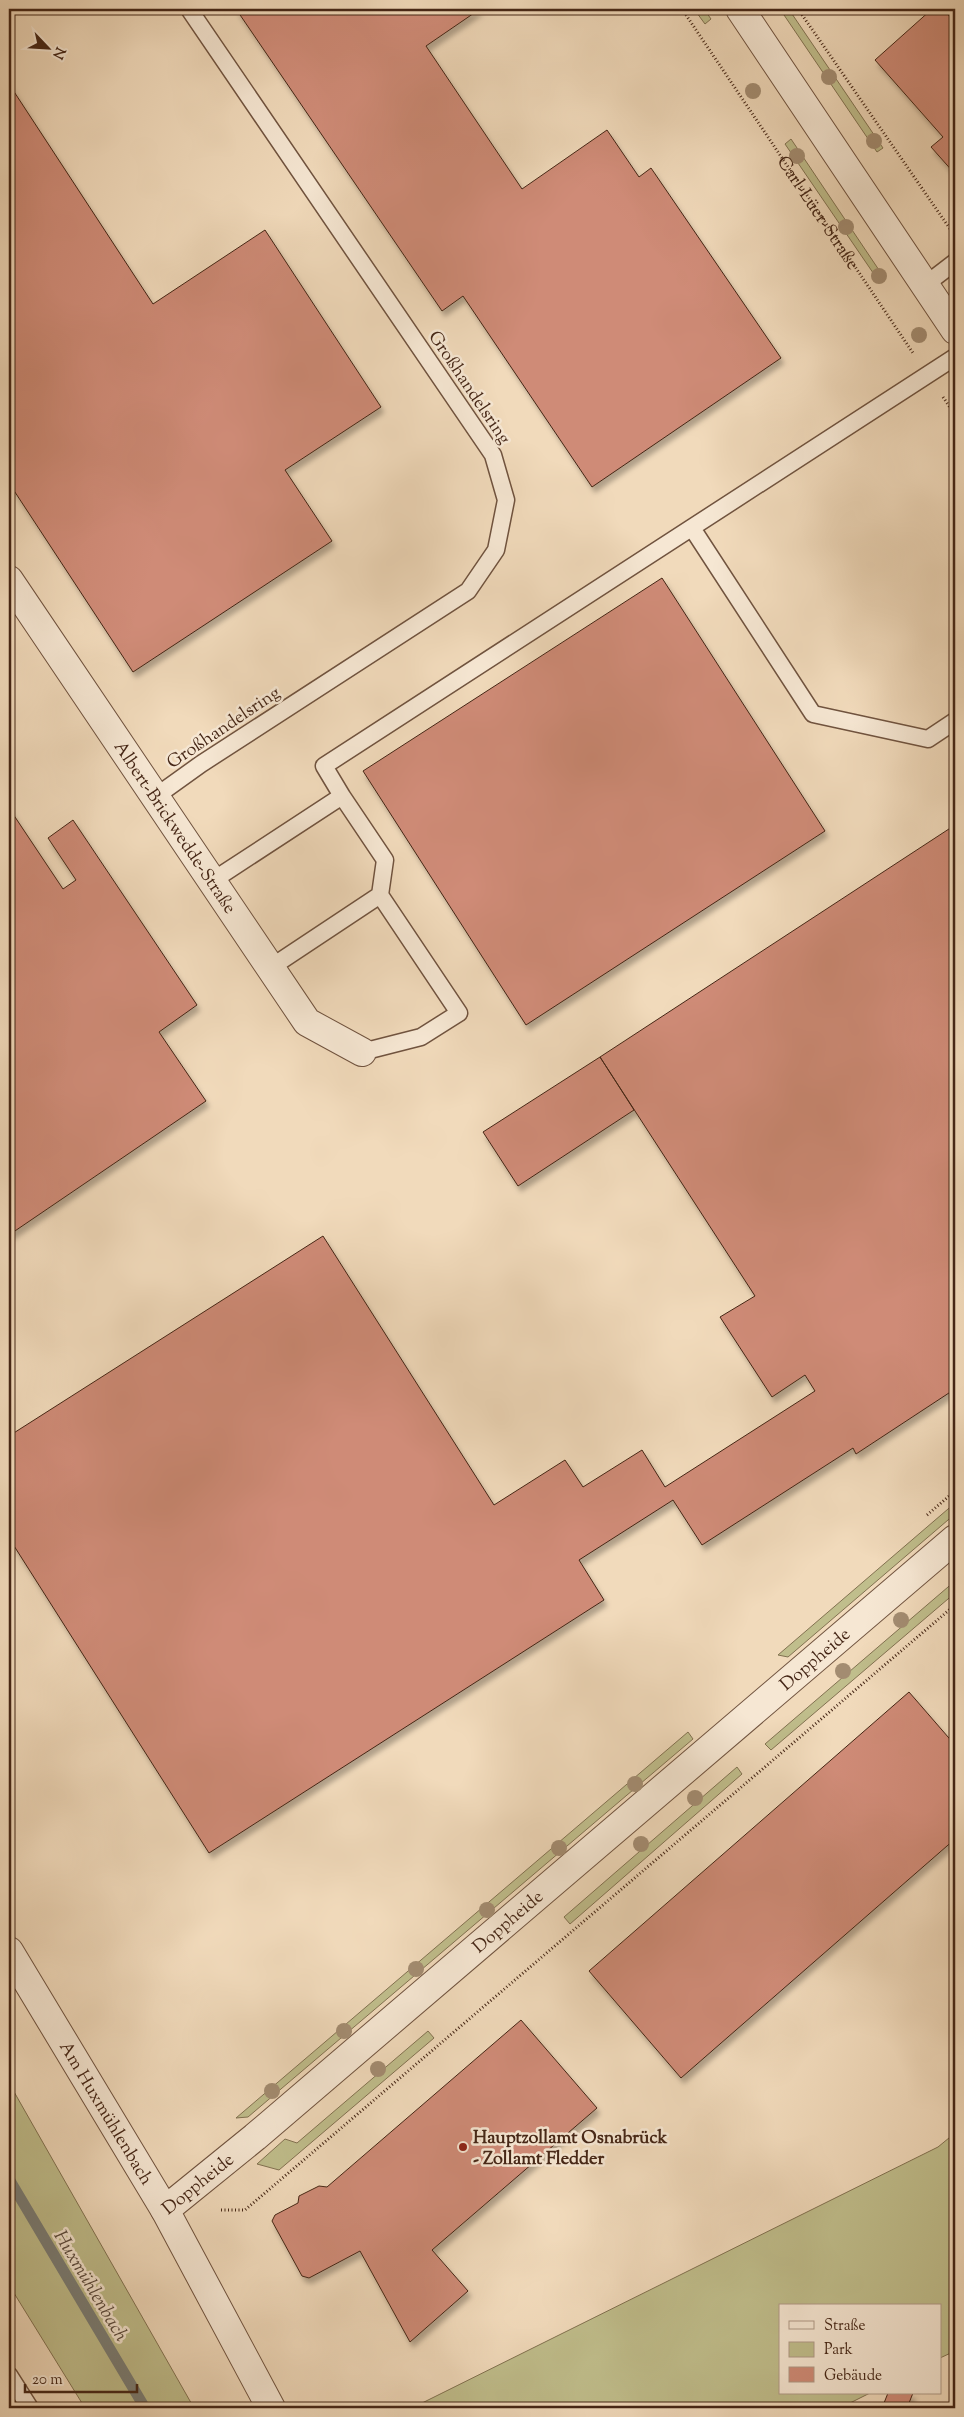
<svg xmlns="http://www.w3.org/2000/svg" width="964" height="2417" font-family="'Sorts Mill Goudy',serif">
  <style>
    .green { fill: #c0be8c; stroke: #827251 }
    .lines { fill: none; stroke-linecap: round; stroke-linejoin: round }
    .stream { stroke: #7a7e77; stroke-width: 11 }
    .building { fill: #cf8b77; stroke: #452616; filter: url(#shadow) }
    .service-casing { stroke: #70533f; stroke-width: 19 }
    .minor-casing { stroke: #70533f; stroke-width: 30 }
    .path { stroke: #452616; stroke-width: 3; stroke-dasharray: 1 2.5; stroke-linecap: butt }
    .service { stroke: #f6e7d3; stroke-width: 16 }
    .minor { stroke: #f6e7d3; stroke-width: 28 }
    .tree { fill: #a38c71 }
    .poi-dot { fill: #8f2418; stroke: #f6e7d3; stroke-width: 2 }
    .labels { text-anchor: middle; stroke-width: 5; stroke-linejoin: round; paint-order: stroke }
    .street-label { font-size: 18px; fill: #452616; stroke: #f6e7d3 }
    .poi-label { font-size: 18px; font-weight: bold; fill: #452616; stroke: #f6e7d3; text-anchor: start }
    .water-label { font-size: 19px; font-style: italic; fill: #5b4b3e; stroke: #f6e7d3 }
  </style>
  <defs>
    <filter id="shadow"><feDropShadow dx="3" dy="5.5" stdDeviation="2.5" flood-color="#0004"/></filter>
  </defs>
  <rect width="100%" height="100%" fill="#f1dabb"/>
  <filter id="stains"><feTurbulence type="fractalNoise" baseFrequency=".004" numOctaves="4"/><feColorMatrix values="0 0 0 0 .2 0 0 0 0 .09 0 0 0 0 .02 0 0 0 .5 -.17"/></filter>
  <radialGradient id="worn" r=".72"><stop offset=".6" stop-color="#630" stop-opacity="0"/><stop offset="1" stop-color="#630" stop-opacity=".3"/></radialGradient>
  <path class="green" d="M694,9h10l7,10 -6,5z
    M790,11l93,137 -6,4 -93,-137z
    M791,139l94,140 -5,4 -95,-139z
    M955,1503v11l-167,143 -10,-2z
    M955,1581v12l-184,157 -6,-6z
    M688,1732l5,7 -445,378 -12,1z
    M737,1767l5,7 -172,150 -6,-7z
    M428,2031l6,7 -155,132 -22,-6 28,-25 12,4z
    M9,2083l185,325h-109l-76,-123z
    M955,2133v218l-15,7v-52h-160v87h90l-30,15h-428l526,-261z"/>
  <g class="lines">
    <path class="stream" d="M9,2179l136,229"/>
  </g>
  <path class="building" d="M236,9h244l-54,37 96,143 85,-59 32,47 12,-9 130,190 -189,129 -129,-191 -21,15z
    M932,9h11l12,14v151l-24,-27 12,-10 -68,-77z
    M9,84l144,220 112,-74 116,177 -96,63 47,71 -199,131 -124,-189z
    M662,578l163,253 -299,194 -163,-254z
    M9,808l54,81 13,-9 -28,-42 25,-18 124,185 -38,27 47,69 -197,134z
    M955,825v564l-99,65 -3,-6 -151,97 -29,-45 -94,60 25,40 -395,253 -200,-315v-102l314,-200 171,269 71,-45 18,27 59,-37 23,37 150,-96 -10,-16 -33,22 -52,-80 35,-21 -155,-239z
    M600,1057l34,53 -116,76 -35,-54z
    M909,1692l46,53v94l-274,239 -92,-107z
    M521,2020l76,88 -165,142 36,41 -58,51 -50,-91 -51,27 -7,-2 -30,-55 3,-6 23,-12 1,-7 20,-10 8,1z
    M888,2393h25l-6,15h-25z"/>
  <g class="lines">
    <g class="service-casing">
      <path id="service" d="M925,285l30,-23
        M692,528l121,186 115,25 27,-18
        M342,796l43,64 -5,35 79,118 -38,24 -59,15
        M155,797l46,-33 267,-173 28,-41 10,-50 -13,-45 -304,-446
        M212,881l130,-85 -18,-30 631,-409
        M270,968l110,-73
        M9,1983l15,-9
        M9,2375l21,33"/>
    </g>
    <g class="minor-casing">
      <g id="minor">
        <path d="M740,9l215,321"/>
        <path id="s2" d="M9,580l298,442 55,30"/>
        <path id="s3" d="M9,1951l156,259 106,198"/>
        <path id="s4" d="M165,2210l90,-73 700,-598"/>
      </g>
    </g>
    <g class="path">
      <path id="s1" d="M682,9l231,344"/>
      <path d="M798,9l157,227"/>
      <path d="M943,397l12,18"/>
      <path d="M927,1515l28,-24"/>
      <path d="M221,2210h24l710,-605"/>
    </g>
    <use href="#service" class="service"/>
    <use href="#minor" class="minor"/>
  </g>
  <g class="tree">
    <circle cx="829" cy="77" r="8"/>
    <circle cx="753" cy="91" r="8"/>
    <circle cx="874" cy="141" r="8"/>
    <circle cx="797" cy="156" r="8"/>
    <circle cx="846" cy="227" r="8"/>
    <circle cx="879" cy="276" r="8"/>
    <circle cx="919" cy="335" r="8"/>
    <circle cx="901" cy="1620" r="8"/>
    <circle cx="843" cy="1671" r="8"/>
    <circle cx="635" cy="1784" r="8"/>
    <circle cx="695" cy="1798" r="8"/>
    <circle cx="641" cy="1844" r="8"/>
    <circle cx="559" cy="1848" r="8"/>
    <circle cx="487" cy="1910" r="8"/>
    <circle cx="416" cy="1969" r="8"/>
    <circle cx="344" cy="2031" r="8"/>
    <circle cx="378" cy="2069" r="8"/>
    <circle cx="272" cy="2091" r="8"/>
  </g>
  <circle class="poi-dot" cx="463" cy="2147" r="5"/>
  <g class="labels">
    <g class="street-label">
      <text dy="6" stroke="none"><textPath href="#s1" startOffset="245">Carl-Lüer-Straße</textPath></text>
      <text transform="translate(470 387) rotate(56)" y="6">Großhandelsring</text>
      <text transform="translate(223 727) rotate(-34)" y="6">Großhandelsring</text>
      <text dy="6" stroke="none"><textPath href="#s2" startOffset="298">Albert-Brickwedde-Straße</textPath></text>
      <text dy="6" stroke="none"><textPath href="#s4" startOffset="852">Doppheide</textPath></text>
      <text dy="6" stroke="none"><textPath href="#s4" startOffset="448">Doppheide</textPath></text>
      <text dy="6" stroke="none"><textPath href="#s3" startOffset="189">Am Huxmühlenbach</textPath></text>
      <text dy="6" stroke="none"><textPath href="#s4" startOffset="42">Doppheide</textPath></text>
    </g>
    <g class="poi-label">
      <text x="473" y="2143">Hauptzollamt Osnabrück<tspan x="473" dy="21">- Zollamt Fledder</tspan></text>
    </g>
    <g class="water-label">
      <text transform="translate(92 2285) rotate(59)" y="7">Huxmühlenbach</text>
    </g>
  </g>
  <rect width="964" height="2417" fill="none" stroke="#f1dabb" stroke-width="30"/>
  <rect x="10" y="10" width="944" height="2397" fill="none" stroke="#452616" stroke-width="2.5"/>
  <rect x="15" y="15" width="934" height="2387" fill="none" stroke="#452616"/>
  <rect x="779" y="2304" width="162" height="90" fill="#f6e7d3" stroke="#af9a87"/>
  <rect x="789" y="2321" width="25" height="8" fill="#f6e7d3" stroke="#af9a87"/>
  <text x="824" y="2330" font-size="15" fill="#452616">Straße</text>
  <rect x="789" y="2342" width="25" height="15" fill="#c0be8c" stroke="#af9a87"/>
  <text x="824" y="2354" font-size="15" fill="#452616">Park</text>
  <rect x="789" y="2367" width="25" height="15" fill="#cf8b77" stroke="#af9a87"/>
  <text x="824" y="2380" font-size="15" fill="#452616">Gebäude</text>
  <g transform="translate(48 48) rotate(115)" stroke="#f6e7d3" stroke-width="4" paint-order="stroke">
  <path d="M0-4L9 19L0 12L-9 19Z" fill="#452616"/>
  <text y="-8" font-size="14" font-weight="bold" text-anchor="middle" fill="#452616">N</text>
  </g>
  <path d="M25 2384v8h112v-8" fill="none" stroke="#452616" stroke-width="2.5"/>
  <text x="32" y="2384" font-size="15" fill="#452616" stroke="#f6e7d3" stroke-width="4" paint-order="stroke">20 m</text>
  <rect width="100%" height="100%" filter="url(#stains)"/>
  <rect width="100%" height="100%" fill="url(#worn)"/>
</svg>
